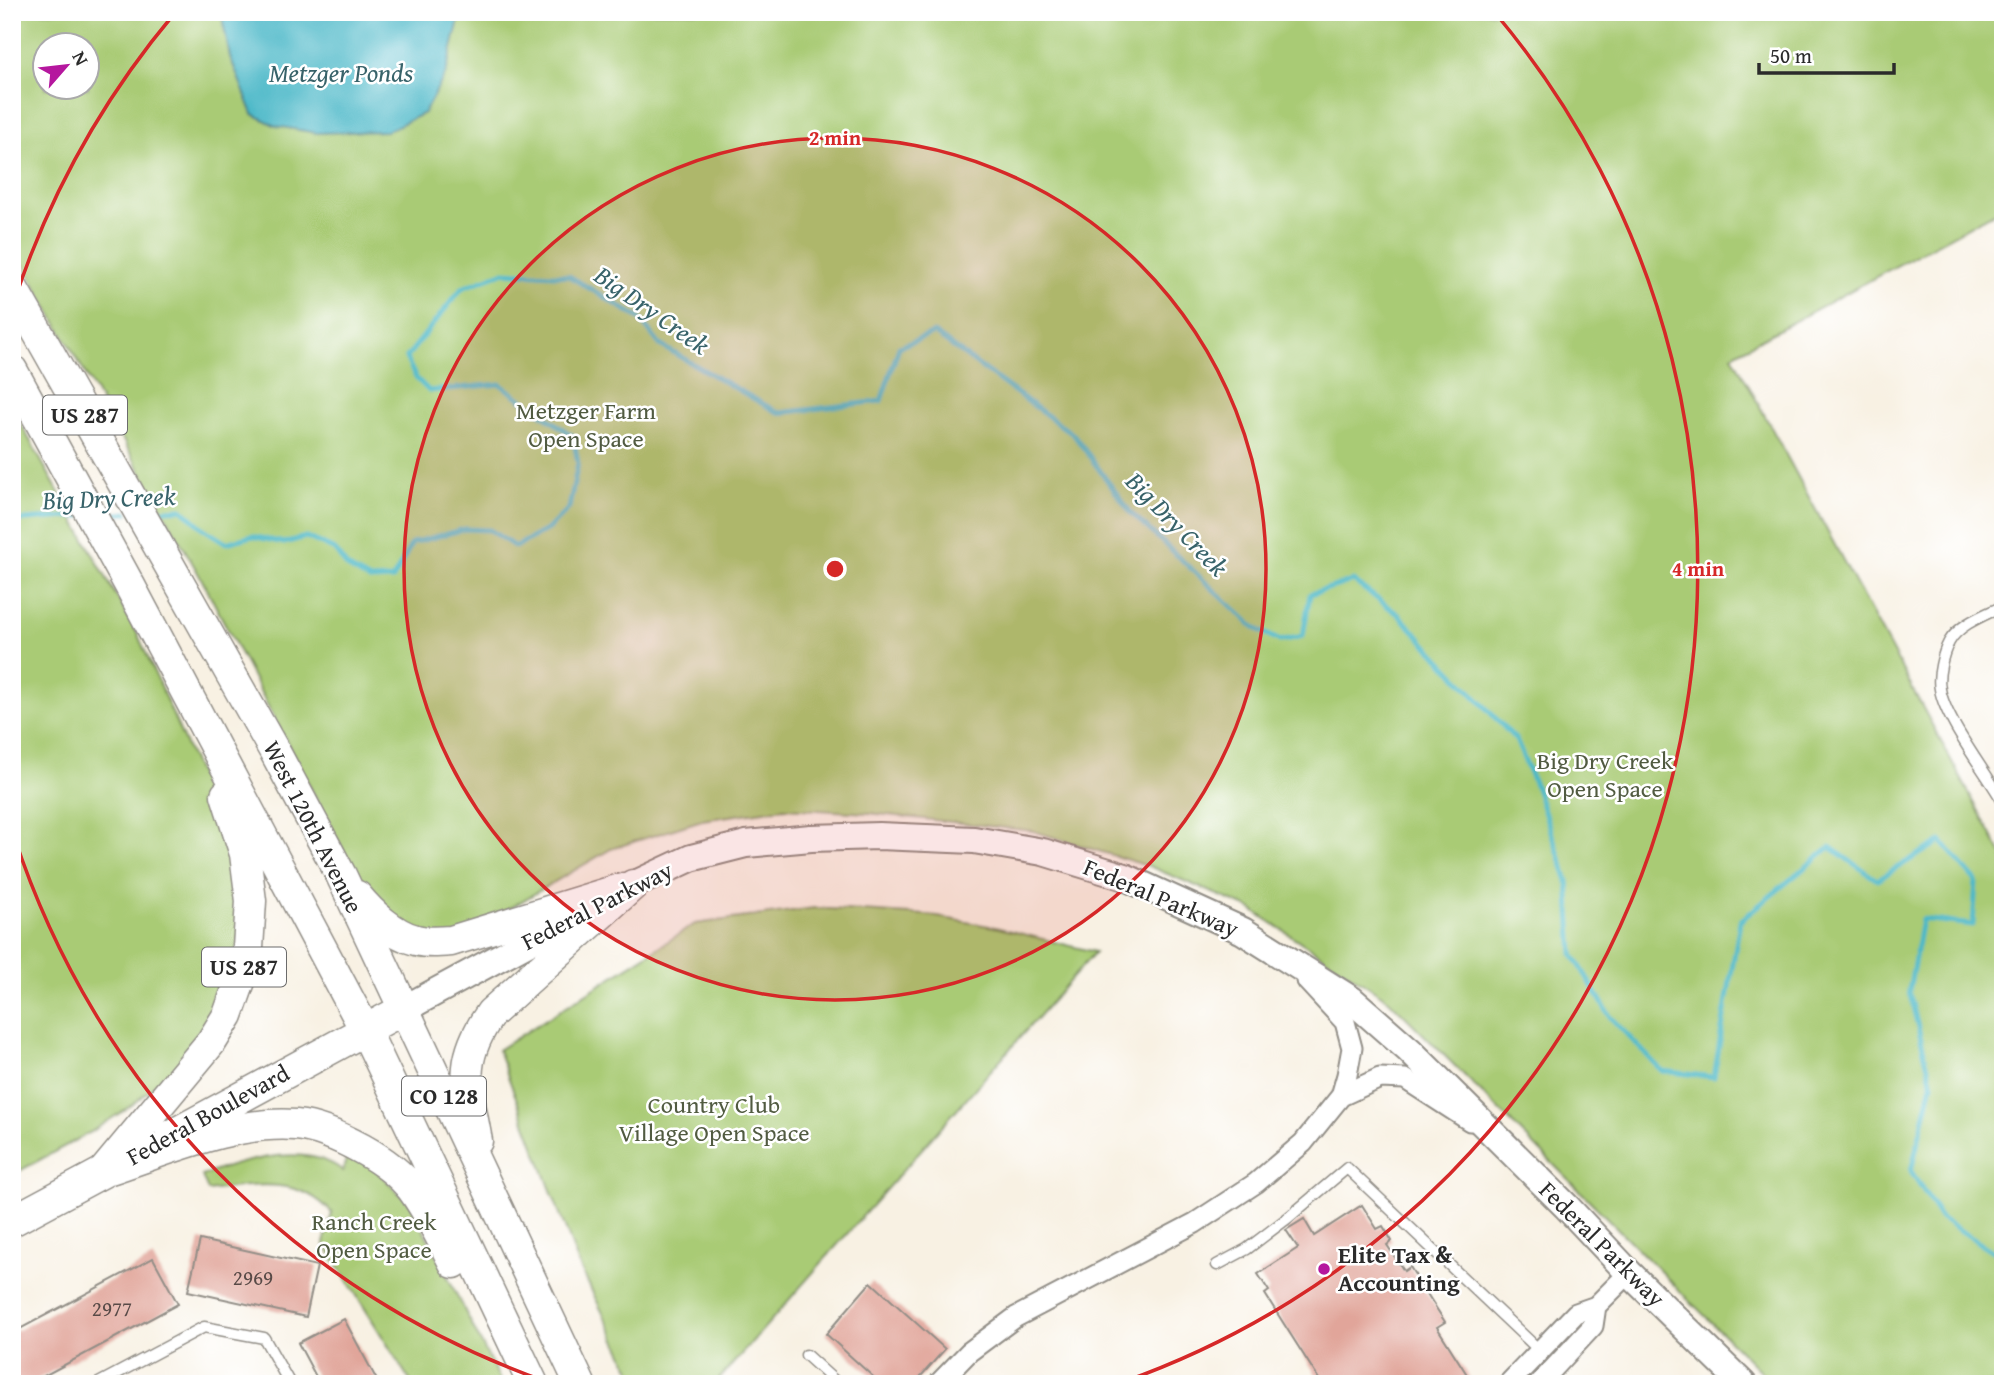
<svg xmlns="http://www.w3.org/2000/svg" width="2015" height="1396" font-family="'Gentium Book Plus',serif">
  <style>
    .green { fill: #a9cb74; stroke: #6a7b50; stroke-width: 2; fill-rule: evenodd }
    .water { fill: #4cb8c8; stroke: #3c727a; stroke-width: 2 }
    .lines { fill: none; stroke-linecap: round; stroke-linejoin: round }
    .stream { stroke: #4cb8c8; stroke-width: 5 }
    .building { fill: #e1a59a }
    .service-casing { stroke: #928e87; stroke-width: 13 }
    .minor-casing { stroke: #928e87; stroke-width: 23 }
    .secondary-casing { stroke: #928e87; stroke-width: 30 }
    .primary-casing { stroke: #928e87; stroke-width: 33 }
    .service { stroke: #fff; stroke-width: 10 }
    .minor { stroke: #fff; stroke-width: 19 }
    .secondary { stroke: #fff; stroke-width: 26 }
    .primary { stroke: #fff; stroke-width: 30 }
    .ring { fill: none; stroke: #d62828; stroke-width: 3.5 }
    .poi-dot { fill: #b5179e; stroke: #fff; stroke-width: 2.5 }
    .labels { text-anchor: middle; stroke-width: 5; stroke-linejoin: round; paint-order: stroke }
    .number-label { font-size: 21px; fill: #584a47 }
    .shield { fill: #fff; stroke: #6b6b6b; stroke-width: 2 }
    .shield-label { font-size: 23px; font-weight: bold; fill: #2b2b2b }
    .park-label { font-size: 24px; fill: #515b41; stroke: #fff }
    .street-label { font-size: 24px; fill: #2b2b2b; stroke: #fff }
    .poi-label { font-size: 24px; font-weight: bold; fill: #2b2b2b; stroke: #fff; text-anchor: start }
    .water-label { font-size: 26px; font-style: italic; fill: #38636a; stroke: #fff }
    .centre { fill: #d62828; stroke: #fff; stroke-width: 3.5 }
    .ring-label { font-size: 21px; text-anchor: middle; font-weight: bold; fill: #d62828; stroke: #fff; stroke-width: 5; stroke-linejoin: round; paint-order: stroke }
  </style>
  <rect width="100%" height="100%" fill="#fff"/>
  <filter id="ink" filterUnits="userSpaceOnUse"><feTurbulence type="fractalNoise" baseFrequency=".0143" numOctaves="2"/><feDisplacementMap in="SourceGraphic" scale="14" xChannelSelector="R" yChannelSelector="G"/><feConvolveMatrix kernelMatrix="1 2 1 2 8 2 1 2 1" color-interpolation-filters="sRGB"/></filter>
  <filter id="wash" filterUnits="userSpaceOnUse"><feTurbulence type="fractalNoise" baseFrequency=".00686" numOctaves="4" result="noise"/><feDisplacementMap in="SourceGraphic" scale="28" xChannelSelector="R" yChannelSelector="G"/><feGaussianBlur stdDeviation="1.57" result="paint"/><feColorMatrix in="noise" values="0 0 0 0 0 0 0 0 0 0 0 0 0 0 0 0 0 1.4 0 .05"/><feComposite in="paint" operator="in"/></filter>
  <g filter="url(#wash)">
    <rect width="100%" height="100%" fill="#f8f1e3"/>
    <path class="green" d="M12,12h1991v196l-271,147 271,501v528h-230l-384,-384 -140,-92 -98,-41 -118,-36 -164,-18 -85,-5 -82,12 -91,29 -185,108 -29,-4 -195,-373 -190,-336zM46,46h42v42h-42z
      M12,408l126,227 62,142 24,54 14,46 3,53 -13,59 -46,73 -50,43 -41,27 -79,43z
      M814,908l112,7 69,12 100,25 -380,432h-77l-58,-117 -82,-217 197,-126z
      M348,1151l29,20 34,34 91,179h-90l-88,-141 8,-30c-32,-38 -80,-28 -124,-22l-6,-15c39,-15 105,-35 141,-5z"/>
    <path class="water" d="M221,12h240l-15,61 -22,40 -37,18 -70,2 -41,-7 -23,-12 -23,-57z"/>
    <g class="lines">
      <path class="stream" d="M150,511l32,-2 22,20 22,14 26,-7 32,7 22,-6 29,13 12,17 23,13 23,-1 19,-36 53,-14 25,1 25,17 33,-18 21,-21 9,-45 -5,-27 -73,-52 -71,7 -13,-13 -10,-20 56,-70 42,-16 65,4 70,42 21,27 119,68 102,-12 18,-54 35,-14 140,102 57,78 124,115 25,13 23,-5 7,-42 43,-13 45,33 118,126 19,45 33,96 5,73 38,64 51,53 52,6 26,-156 90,-74 47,33 64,-39 35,40 -3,44 -51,-6 -13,72 23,93 -21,87 30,47 62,40
        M102,515l25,-2
        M12,521l69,-5"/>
    </g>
    <g id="blocks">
      <path class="building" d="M1362,1205l15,24 6,-3 9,15 -5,4 17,26 6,-4 35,55 -8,5 36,57h-151l-57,-90 4,-3 -11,-17 40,-26 -12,-18 18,-11 10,17z
        M200,1240l117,26 -11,51 -118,-26z
        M153,1258l25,46 -149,80h-17v-51z
        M871,1282l74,67 -31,35h-33l-55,-50z
        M344,1319l35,65h-59l-22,-41z"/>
    </g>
  </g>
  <g filter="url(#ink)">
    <use href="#blocks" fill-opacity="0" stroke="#928e87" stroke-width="2"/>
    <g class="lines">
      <g class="service-casing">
        <path id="service" d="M2003,606c-18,9 -44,18 -54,36 -6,11 -12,34 -9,47 5,31 46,83 63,113
          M1217,1265l30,-16 42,-32 58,-49 192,182
          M806,1355l32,29
          M953,1367l9,17
          M97,1384l107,-57 60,11 26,46"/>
      </g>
      <g class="minor-casing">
        <path id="minor" d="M1341,1096l39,-18 25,1 65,42
          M938,1384l31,-32 47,-35 179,-94 61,-40 47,-40 38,-47 6,-21 5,-27 -7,-26 -38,-41
          M1508,1384l68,-71 20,-7 33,-33
          M1539,1384l54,-58 3,-20"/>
      </g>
      <g class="secondary-casing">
        <path id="secondary" d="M404,1009l229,-124 58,-27 55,-14 65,-6 68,-2 95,4 69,12 82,25 118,54 109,69 57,50 157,156 63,67 114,111"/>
      </g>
      <g class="primary-casing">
        <path id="primary" d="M12,287l263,465 66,123 239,509
          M12,370l118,216 235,444 168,354
          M357,896c14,17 37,39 59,44 11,3 23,2 35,1l172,-53
          M170,1136l234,-127
          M477,1141c-10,-55 -20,-80 14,-128l142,-128
          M104,1171c60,-19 128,-51 192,-46 23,2 46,13 66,24 18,10 37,23 50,40 17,23 29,49 42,74
          M104,1171l108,-130 16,-26 12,-34 8,-33 3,-47 -6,-47 -19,-59
          M12,1221l108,-58"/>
      </g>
      <use href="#service" class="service"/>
      <use href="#minor" class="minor"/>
      <use href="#secondary" class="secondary"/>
      <use href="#primary" class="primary"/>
    </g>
  </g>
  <circle cx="835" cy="569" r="431" fill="#d62828" fill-opacity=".12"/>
  <g class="ring">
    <circle cx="835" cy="569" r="431"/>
    <path d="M547 1382A863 863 0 0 1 14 836M14 302A863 863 0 0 1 174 14M1496 14A863 863 0 0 1 1123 1382"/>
  </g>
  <circle class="poi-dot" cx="1324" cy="1269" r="7"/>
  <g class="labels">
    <g class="number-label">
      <text x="253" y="1285">2969</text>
      <text x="112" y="1316">2977</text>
    </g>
    <g class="shield">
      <rect x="43" y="395.5" width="84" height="39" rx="5"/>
      <rect x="202" y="947.5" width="84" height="39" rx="5"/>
      <rect x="402" y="1076.5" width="84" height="39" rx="5"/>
    </g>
    <g class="shield-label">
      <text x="85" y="423">US 287</text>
      <text x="244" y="975">US 287</text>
      <text x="444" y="1104">CO 128</text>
    </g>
    <g class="park-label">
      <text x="586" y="419">Metzger Farm<tspan x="586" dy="28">Open Space</tspan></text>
      <text x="1605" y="769">Big Dry Creek<tspan x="1605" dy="28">Open Space</tspan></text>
      <text x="714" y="1113">Country Club<tspan x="714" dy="28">Village Open Space</tspan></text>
      <text x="374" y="1230">Ranch Creek<tspan x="374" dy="28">Open Space</tspan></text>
    </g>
    <g class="street-label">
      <text transform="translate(313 827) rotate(63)" y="8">West 120th Avenue</text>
      <text transform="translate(1161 898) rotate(23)" y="8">Federal Parkway</text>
      <text transform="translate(597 906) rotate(-27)" y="8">Federal Parkway</text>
      <text transform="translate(208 1115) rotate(-29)" y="8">Federal Boulevard</text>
      <text transform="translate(1602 1244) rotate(45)" y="8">Federal Parkway</text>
    </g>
    <g class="poi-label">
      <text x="1338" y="1263">Elite Tax &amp;<tspan x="1338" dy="28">Accounting</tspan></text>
    </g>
    <g class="water-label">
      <text x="341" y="82">Metzger Ponds</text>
      <text transform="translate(652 310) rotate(35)" y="9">Big Dry Creek</text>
      <text transform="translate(109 498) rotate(-2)" y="9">Big Dry Creek</text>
      <text transform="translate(1177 524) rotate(46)" y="9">Big Dry Creek</text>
    </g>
  </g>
  <circle cx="835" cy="569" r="10" class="centre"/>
  <g class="ring-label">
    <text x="835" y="145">2 min</text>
    <text x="1698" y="576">4 min</text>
  </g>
  <rect width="2015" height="1396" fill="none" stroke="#fff" stroke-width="42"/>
  <g transform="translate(66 66) rotate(62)"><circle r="33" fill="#ffffff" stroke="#aaaaaa" stroke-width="2"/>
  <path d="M0-5L12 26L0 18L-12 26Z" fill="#b5179e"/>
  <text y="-10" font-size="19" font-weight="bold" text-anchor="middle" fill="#2b2b2b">N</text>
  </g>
  <path d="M1759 63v10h135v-10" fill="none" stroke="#2b2b2b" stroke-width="3.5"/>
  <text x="1770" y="63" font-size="21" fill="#2b2b2b" stroke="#ffffff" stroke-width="5" paint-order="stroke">50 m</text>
</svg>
